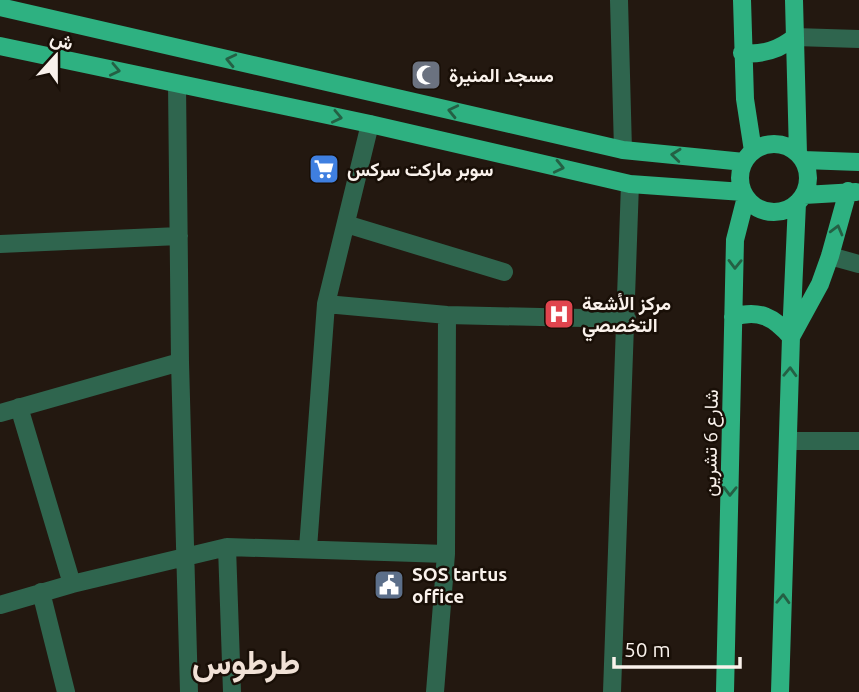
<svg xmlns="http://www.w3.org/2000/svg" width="859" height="692" font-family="Ubuntu,Vazirmatn,sans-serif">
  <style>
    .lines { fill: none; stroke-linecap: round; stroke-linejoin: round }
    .minor { stroke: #2f654e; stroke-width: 18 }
    .major { stroke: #2eb181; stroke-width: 18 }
    .oneway { stroke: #246044 }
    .labels { text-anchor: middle; stroke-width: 5; stroke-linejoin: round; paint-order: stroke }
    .poi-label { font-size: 19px; font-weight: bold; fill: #faf2ec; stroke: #190f07; text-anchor: start }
    .street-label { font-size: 19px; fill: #faf2ec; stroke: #190f07 }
    .town-label { font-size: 33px; font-weight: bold; fill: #f0e1d6; stroke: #190f07 }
  </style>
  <rect width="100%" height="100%" fill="#231810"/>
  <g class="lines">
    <path class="minor" d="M619,0l4,150
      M795,37l64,2
      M177,84l3,278 9,330
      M346,224l158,48
      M0,244l179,-8
      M830,256l29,8
      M326,304l121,11 180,4
      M19,407l53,177
      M0,413l180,-51
      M788,441h71
      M227,547l5,145
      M308,548l18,-244 44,-180
      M41,592l25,100
      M0,605l72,-21 155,-37 219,7
      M435,692l11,-138 1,-239
      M612,692l18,-508"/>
    <path class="major" d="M742,0l3,99 8,52
      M794,0l4,154
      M0,7l623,143 121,12
      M0,46l370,78 260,60 113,8
      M742,53c21,2 37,-3 53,-16
      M740 178a34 34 0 1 1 68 0a34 34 0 1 1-68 0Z
      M803,160l56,2
      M804,195l52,-3
      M733,317c26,-8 41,0 58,20l29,-53 10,-28 18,-65
      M725,692l10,-452 11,-43
      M780,692l11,-355 6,-134"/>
  </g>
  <defs><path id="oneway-chevron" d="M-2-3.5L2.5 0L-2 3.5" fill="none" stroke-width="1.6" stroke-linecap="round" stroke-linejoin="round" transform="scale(1.75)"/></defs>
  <g class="oneway">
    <use href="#oneway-chevron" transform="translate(231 60) rotate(-167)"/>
    <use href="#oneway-chevron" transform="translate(115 70) rotate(12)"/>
    <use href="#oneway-chevron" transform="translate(453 111) rotate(-167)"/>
    <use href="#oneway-chevron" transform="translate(337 117) rotate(12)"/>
    <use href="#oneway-chevron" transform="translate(676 155) rotate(-174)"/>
    <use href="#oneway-chevron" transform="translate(559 167) rotate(13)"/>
    <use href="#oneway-chevron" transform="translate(837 230) rotate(-75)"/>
    <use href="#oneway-chevron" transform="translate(735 264) rotate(91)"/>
    <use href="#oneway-chevron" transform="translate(790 372) rotate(-88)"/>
    <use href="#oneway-chevron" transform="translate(730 491) rotate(91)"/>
    <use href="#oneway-chevron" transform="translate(783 599) rotate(-88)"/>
  </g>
  <defs>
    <g id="mosque-square" transform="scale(1.575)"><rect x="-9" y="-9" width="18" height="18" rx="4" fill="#6b7280" stroke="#190f07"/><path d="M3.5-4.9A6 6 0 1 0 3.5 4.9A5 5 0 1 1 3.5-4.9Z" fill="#fff"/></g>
    <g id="supermarket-square" transform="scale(1.575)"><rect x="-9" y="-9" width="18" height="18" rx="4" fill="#3f7fe0" stroke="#190f07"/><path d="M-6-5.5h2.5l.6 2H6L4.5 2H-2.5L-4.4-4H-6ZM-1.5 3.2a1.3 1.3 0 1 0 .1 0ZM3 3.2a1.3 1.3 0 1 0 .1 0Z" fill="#fff"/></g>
    <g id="hospital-square" transform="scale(1.575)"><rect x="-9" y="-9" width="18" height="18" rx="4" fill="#e0444e" stroke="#190f07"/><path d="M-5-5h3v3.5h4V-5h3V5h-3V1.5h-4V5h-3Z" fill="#fff"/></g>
    <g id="civic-square" transform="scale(1.575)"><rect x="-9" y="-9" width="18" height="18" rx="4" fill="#5c6f8a" stroke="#190f07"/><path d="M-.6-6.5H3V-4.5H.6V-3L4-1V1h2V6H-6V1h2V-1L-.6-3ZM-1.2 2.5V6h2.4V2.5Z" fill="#fff"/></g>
  </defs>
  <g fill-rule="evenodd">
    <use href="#mosque-square" x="426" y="75"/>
    <use href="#supermarket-square" x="324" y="169"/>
    <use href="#hospital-square" x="559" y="314"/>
    <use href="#civic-square" x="389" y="585"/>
  </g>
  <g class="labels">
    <g class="poi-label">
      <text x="449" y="82">مسجد المنيرة</text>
      <text x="347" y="176">سوبر ماركت سركس</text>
      <text x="582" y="310">مركز الأشعة<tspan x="582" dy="22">التخصصي</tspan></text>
      <text x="412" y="581">SOS tartus<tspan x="412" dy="22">office</tspan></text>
    </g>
    <g class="street-label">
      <text transform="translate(710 443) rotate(-89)" y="7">شارع 6 تشرين</text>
    </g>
    <g class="town-label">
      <text x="246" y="674">طرطوس</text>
    </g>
  </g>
  <g transform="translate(56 56) rotate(21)" stroke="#190f07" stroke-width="5" paint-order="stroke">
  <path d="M0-5L12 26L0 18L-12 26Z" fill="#faf2ec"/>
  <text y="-10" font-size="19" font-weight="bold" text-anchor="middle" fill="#faf2ec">ش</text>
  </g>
  <path d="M614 657v10h126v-10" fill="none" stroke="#faf2ec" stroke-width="3.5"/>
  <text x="624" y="657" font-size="21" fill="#faf2ec" stroke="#190f07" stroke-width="5" paint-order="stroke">50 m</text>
</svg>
